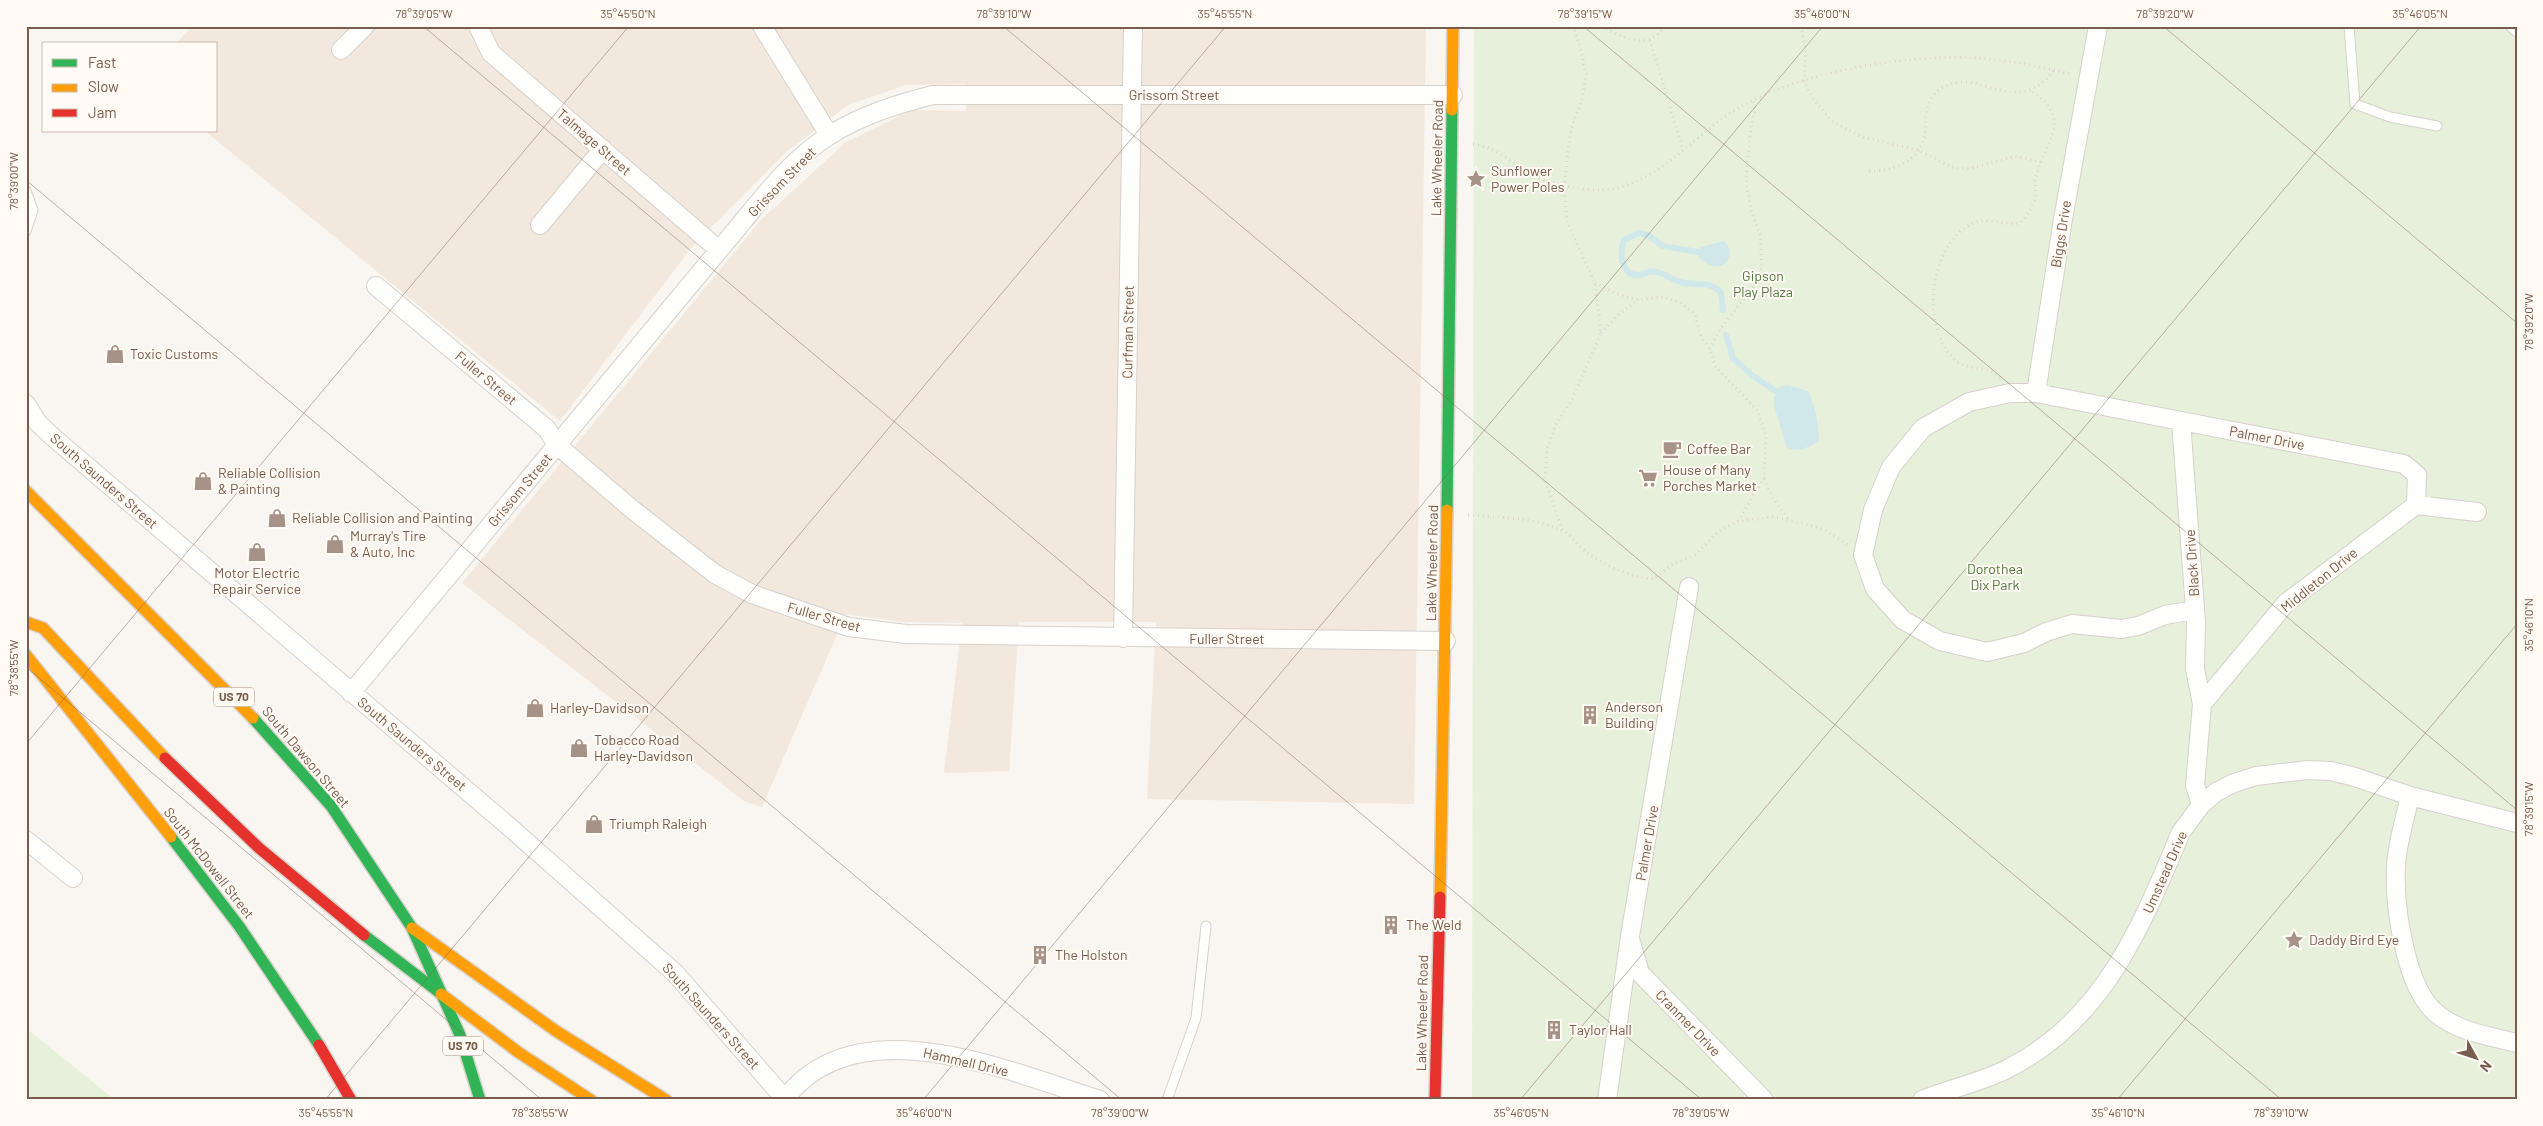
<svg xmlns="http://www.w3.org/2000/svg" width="2543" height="1126" font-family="Barlow,sans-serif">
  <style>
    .residential { fill: #f2e8de }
    .green { fill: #e7f0db }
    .water { fill: #d0e8ea }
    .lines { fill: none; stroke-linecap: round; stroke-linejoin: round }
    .stream { stroke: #d0e8ea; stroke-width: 6 }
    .lane-casing { stroke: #d7d1cb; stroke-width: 11 }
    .street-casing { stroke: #d7d1cb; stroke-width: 20 }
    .fast-casing { stroke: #d9d2cb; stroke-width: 14 }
    .slow-casing { stroke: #d9d2cb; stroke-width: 14 }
    .jam-casing { stroke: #d9d2cb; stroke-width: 14 }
    .path { stroke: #dcd5d0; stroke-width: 3; stroke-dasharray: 1 4; stroke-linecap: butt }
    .lane { stroke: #fefefd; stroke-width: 9 }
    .street { stroke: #fefefd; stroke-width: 18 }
    .fast { stroke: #30b455; stroke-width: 11 }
    .slow { stroke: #ff9f0a; stroke-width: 11 }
    .jam { stroke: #e5322d; stroke-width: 11 }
    .ticks { fill: none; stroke: #7a5c4d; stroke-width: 1; stroke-opacity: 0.45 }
    .labels { text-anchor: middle; stroke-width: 4; stroke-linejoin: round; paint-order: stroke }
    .shield { fill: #fffaf3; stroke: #a28b7f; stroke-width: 1 }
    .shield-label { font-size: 12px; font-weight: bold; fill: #7a5c4d }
    .street-label { font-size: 14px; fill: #7a5c4d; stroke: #fffaf3 }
    .poi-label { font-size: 14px; fill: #7a5c4d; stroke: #fffaf3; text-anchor: start }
    .park-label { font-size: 14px; fill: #537a41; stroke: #fffaf3 }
    .neatline { fill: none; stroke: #7a5c4d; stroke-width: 2 }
    .ticks-label { font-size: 12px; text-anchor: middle; fill: #7a5c4d }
  </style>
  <rect width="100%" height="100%" fill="#f9f5f0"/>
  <path class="residential" d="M192,26h1234l-12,778 -267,-5 9,-177h-137l-10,149 -65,2 18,-150 -59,-1 -57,-8 -84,193 -18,-6 -282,-218 299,-363 84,-77 66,-33 55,1v-27l-60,1 -58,20 -62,47 -95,96 -131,173 -355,-290h11v-87h-40z"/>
  <path class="green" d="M1474,26h1043v1074h-1045z
    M26,1028l89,72h-89z"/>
  <path class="water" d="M1724,241c13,11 2,31 -14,24 -4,-1 -7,-5 -11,-7l-1,-6 3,-5z
    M1787,385l21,6c7,14 11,33 11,49 -9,8 -21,12 -32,8l-13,-42v-9l6,-10z"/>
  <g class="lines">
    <path class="stream" d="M1698,252l-35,-6 -15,-11 -9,-2 -15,7c-5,13 -3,37 16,35 4,-1 7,-3 11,-4 10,0 20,8 29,11 17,5 26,-3 41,10l2,18
      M1726,335l7,23 20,18 24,16"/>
    <g class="lane-casing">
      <path id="lane" d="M2349,26l6,78 35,13 47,9
        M2510,26l7,6
        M26,191l7,19 -7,21
        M1167,1100l29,-82 10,-92"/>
    </g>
    <g class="street-casing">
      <path id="street" d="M478,26l13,27 228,197
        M762,26l67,109
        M2098,26l-35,193 -27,174 368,71 13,11 -1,30
        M341,50l24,-24
        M540,225l63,-76
        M376,286l171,143 10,16 76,65 82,64 37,20 97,33 57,7 540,7
        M2036,393h-26l-41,9 -46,26 -32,39 -18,43 -10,45 12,34 28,31 37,21 47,11 37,-9 22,-11 26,-8 50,5 16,-3 27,-11 30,-5
        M26,404l12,19 16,15 459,392 162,143 110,126
        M2181,421l15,201 -1,47 7,35
        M1123,638l10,-612
        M351,693l368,-443c33,-38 68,-89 111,-115 32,-20 67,-31 103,-40h520
        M2410,796c-5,23 -13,47 -14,71 -2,38 9,120 40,146 22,19 53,23 81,30
        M2201,805l-6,-20 7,-81 84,-101 130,-98 61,7
        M26,840l47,38
        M1631,942l9,31 124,127
        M784,1100c72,-97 226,-28 316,0
        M1607,1100l23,-164 59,-349
        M1922,1100c29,-12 62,-18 89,-33 94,-49 131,-142 170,-235l20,-27 15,-13 18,-9 22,-7 52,-6 23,1 24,6 55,19 107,27"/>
    </g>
    <g class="fast-casing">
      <path id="fast" d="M1447,510l5,-400
        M253,718l78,88 81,122 48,107 20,65
        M171,837l68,89 80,119
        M364,935l76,58"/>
    </g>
    <g class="slow-casing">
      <path id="slow" d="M1452,110l1,-84
        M26,491l227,227
        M26,622l17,6 122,130
        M26,655l145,182
        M1440,897l7,-387
        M412,928l144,103 110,69
        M441,994l77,58 73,48"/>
    </g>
    <g class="jam-casing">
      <path id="jam" d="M165,758l94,90 105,87
        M319,1045l32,55
        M1435,1100l5,-203"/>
    </g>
    <path class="path" d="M1602,26c21,12 46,26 63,0
      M1801,26l5,24 -2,32 10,18 18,21 29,16 57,13 33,17 18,2 46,-13 26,6
      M1650,40l33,110
      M1473,144c27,4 37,19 60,31 18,9 45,15 66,15 57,-1 94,-56 141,-83 64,-36 165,-53 238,-49 31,2 63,9 93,16
      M1869,171c25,1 54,-11 56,-39 1,-18 0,-33 17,-44 37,-23 73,33 112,-18
      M1595,283l23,11 20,6 25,-3 18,6 14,11 6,23 9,12 5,17 43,45 8,25 -2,42 -26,43
      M1601,333l18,-19 19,-14
      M1710,349l8,-17 37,-48 7,-17 -2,-33 -9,-24 -5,-31 5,-53 4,-16 -2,-9
      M2000,378c-11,-14 -32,-6 -45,-18 -35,-31 -26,-115 16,-136 15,-8 33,2 49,-1 8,-9 15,-18 16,-30 0,-4 -1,-8 -1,-12 6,-35 42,-61 -4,-90
      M1764,479l9,19 16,22
      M1468,515c30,2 63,3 92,14 10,4 17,16 26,23 20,14 43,25 68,27l17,-14 24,-10 23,-23 20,-11 35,-4 33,7 19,6 23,15
      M1562,530l-17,-49 2,-32 9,-25 16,-24 29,-67 -6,-50 -28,-61 -3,-36 7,-57 11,-29 4,-26 -5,-24 -8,-24"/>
    <use href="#lane" class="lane"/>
    <use href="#street" class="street"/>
    <use href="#fast" class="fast"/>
    <use href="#slow" class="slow"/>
    <use href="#jam" class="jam"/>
  </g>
  <path class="ticks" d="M423,26l1279,1074M1003,26l1279,1074M1583,26l934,784M2163,26l354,297M26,32l5,-6M26,180l1096,920M26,667l516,433M26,744l603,-718M325,1100l901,-1074M923,1100l900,-1074M1520,1100l901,-1074M2117,1100l400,-476"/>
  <defs>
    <g id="sight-bare" transform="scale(1.5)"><path d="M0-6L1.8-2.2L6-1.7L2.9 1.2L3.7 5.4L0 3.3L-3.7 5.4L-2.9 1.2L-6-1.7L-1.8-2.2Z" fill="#a69286" stroke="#fffaf3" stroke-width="2.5" paint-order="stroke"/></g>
    <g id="shop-bare" transform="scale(1.5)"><path d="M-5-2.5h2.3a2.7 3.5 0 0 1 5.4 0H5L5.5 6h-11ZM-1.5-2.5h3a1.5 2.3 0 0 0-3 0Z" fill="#a69286" stroke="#fffaf3" stroke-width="2.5" paint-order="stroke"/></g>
    <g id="cafe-bare" transform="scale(1.5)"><path d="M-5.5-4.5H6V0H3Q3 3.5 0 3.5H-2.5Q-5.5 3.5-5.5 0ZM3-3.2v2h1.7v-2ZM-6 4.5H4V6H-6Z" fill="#a69286" stroke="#fffaf3" stroke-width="2.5" paint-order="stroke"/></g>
    <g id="supermarket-bare" transform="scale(1.5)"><path d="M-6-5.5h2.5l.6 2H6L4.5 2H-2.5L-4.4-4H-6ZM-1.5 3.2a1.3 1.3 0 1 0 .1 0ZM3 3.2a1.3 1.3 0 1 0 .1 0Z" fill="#a69286" stroke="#fffaf3" stroke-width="2.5" paint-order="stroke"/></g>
    <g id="building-bare" transform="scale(1.5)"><path d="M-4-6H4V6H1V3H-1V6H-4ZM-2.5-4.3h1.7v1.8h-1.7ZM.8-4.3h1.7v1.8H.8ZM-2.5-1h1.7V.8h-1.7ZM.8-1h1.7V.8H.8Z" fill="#a69286" stroke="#fffaf3" stroke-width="2.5" paint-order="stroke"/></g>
  </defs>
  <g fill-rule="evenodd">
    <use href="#sight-bare" x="1476" y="179"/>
    <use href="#shop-bare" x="115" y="354"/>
    <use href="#cafe-bare" x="1672" y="449"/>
    <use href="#supermarket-bare" x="1648" y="478"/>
    <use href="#shop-bare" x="203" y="481"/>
    <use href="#shop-bare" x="277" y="518"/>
    <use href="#shop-bare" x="335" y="544"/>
    <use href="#shop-bare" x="257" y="552"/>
    <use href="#shop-bare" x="535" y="708"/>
    <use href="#building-bare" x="1590" y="715"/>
    <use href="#shop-bare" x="579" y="748"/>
    <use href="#shop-bare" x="594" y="824"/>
    <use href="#building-bare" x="1391" y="925"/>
    <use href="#sight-bare" x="2294" y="940"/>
    <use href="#building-bare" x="1040" y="955"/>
    <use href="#building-bare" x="1554" y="1030"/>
  </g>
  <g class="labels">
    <g class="shield">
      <rect x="214" y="687.5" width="40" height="19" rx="4"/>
      <rect x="443" y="1036.5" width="40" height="19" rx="4"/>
    </g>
    <g class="shield-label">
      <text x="234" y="701">US 70</text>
      <text x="463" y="1050">US 70</text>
    </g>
    <g class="street-label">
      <text x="1174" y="100">Grissom Street</text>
      <text transform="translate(594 142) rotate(41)" y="5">Talmage Street</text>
      <text transform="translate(1437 158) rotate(-89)" y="5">Lake Wheeler Road</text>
      <text transform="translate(782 182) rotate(-46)" y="5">Grissom Street</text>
      <text transform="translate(2061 234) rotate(-81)" y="5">Biggs Drive</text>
      <text transform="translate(1128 332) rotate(-89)" y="5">Curfman Street</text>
      <text transform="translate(486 378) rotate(40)" y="5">Fuller Street</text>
      <text transform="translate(2267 438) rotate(11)" y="5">Palmer Drive</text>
      <text transform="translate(104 481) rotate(41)" y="5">South Saunders Street</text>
      <text transform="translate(520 490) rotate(-50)" y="5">Grissom Street</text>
      <text transform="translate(1432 563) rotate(-89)" y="5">Lake Wheeler Road</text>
      <text transform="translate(2192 563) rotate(-94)" y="5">Black Drive</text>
      <text transform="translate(2319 580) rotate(-39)" y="5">Middleton Drive</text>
      <text transform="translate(824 617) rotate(16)" y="5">Fuller Street</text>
      <text x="1227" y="644">Fuller Street</text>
      <text transform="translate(412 744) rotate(40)" y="5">South Saunders Street</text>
      <text transform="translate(306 757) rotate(50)" y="5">South Dawson Street</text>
      <text transform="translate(1647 843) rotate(-80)" y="5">Palmer Drive</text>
      <text transform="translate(209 863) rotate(52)" y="5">South McDowell Street</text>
      <text transform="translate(2165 872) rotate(-66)" y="5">Umstead Drive</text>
      <text transform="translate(1422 1013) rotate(-89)" y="5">Lake Wheeler Road</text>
      <text transform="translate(711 1016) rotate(48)" y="5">South Saunders Street</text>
      <text transform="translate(1688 1023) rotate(46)" y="5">Cranmer Drive</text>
      <text transform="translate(966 1062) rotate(13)" y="5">Hammell Drive</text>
    </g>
    <g class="poi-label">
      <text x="1491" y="176">Sunflower<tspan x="1491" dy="16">Power Poles</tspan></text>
      <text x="130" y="359">Toxic Customs</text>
      <text x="1687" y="454">Coffee Bar</text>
      <text x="1663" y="475">House of Many<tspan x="1663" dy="16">Porches Market</tspan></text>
      <text x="218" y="478">Reliable Collision<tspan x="218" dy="16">&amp; Painting</tspan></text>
      <text x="292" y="523">Reliable Collision and Painting</text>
      <text x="350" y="541">Murray's Tire<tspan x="350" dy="16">&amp; Auto, Inc</tspan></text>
      <text x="257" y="578" text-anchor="middle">Motor Electric<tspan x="257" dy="16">Repair Service</tspan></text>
      <text x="1605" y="712">Anderson<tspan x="1605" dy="16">Building</tspan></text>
      <text x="550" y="713">Harley-Davidson</text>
      <text x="594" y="745">Tobacco Road<tspan x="594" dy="16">Harley-Davidson</tspan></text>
      <text x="609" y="829">Triumph Raleigh</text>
      <text x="1406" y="930">The Weld</text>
      <text x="2309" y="945">Daddy Bird Eye</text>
      <text x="1055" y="960">The Holston</text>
      <text x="1569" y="1035">Taylor Hall</text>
    </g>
    <g class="park-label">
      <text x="1763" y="281">Gipson<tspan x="1763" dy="16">Play Plaza</tspan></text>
      <text x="1995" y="574">Dorothea<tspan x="1995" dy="16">Dix Park</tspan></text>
    </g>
  </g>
  <rect width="2543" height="1126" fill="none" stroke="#fffaf3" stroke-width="55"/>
  <rect x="42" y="42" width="175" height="90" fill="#fffaf3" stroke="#cabbb1"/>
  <rect x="52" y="59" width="25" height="8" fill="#30b455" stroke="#cabbb1"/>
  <text x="88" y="68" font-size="15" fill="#7a5c4d">Fast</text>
  <rect x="52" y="84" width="25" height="8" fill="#ff9f0a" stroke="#cabbb1"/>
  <text x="88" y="92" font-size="15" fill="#7a5c4d">Slow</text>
  <rect x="52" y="109" width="25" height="8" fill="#e5322d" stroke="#cabbb1"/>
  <text x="88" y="118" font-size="15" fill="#7a5c4d">Jam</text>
  <g transform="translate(2476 1058) rotate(130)" stroke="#fffaf3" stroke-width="4" paint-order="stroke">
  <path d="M0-4L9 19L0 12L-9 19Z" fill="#7a5c4d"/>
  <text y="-8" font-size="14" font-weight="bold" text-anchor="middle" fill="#7a5c4d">N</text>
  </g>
  <rect x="28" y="28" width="2488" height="1070" class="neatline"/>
  <g class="ticks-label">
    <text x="424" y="18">78°39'05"W</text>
    <text x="628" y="18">35°45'50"N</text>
    <text x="1004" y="18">78°39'10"W</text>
    <text x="1225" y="18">35°45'55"N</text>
    <text x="1585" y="18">78°39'15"W</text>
    <text x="1822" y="18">35°46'00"N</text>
    <text x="2165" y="18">78°39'20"W</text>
    <text x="2420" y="18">35°46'05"N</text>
    <text transform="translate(14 181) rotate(-90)" y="4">78°39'00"W</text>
    <text transform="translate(2529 322) rotate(-90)" y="4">78°39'20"W</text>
    <text transform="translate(2529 625) rotate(-90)" y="4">35°46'10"N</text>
    <text transform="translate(14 668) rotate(-90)" y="4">78°38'55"W</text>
    <text transform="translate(2529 809) rotate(-90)" y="4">78°39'15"W</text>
    <text x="326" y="1117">35°45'55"N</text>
    <text x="540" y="1117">78°38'55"W</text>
    <text x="924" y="1117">35°46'00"N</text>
    <text x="1120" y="1117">78°39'00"W</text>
    <text x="1521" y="1117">35°46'05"N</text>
    <text x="1701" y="1117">78°39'05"W</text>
    <text x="2118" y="1117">35°46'10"N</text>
    <text x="2281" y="1117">78°39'10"W</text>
  </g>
</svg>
